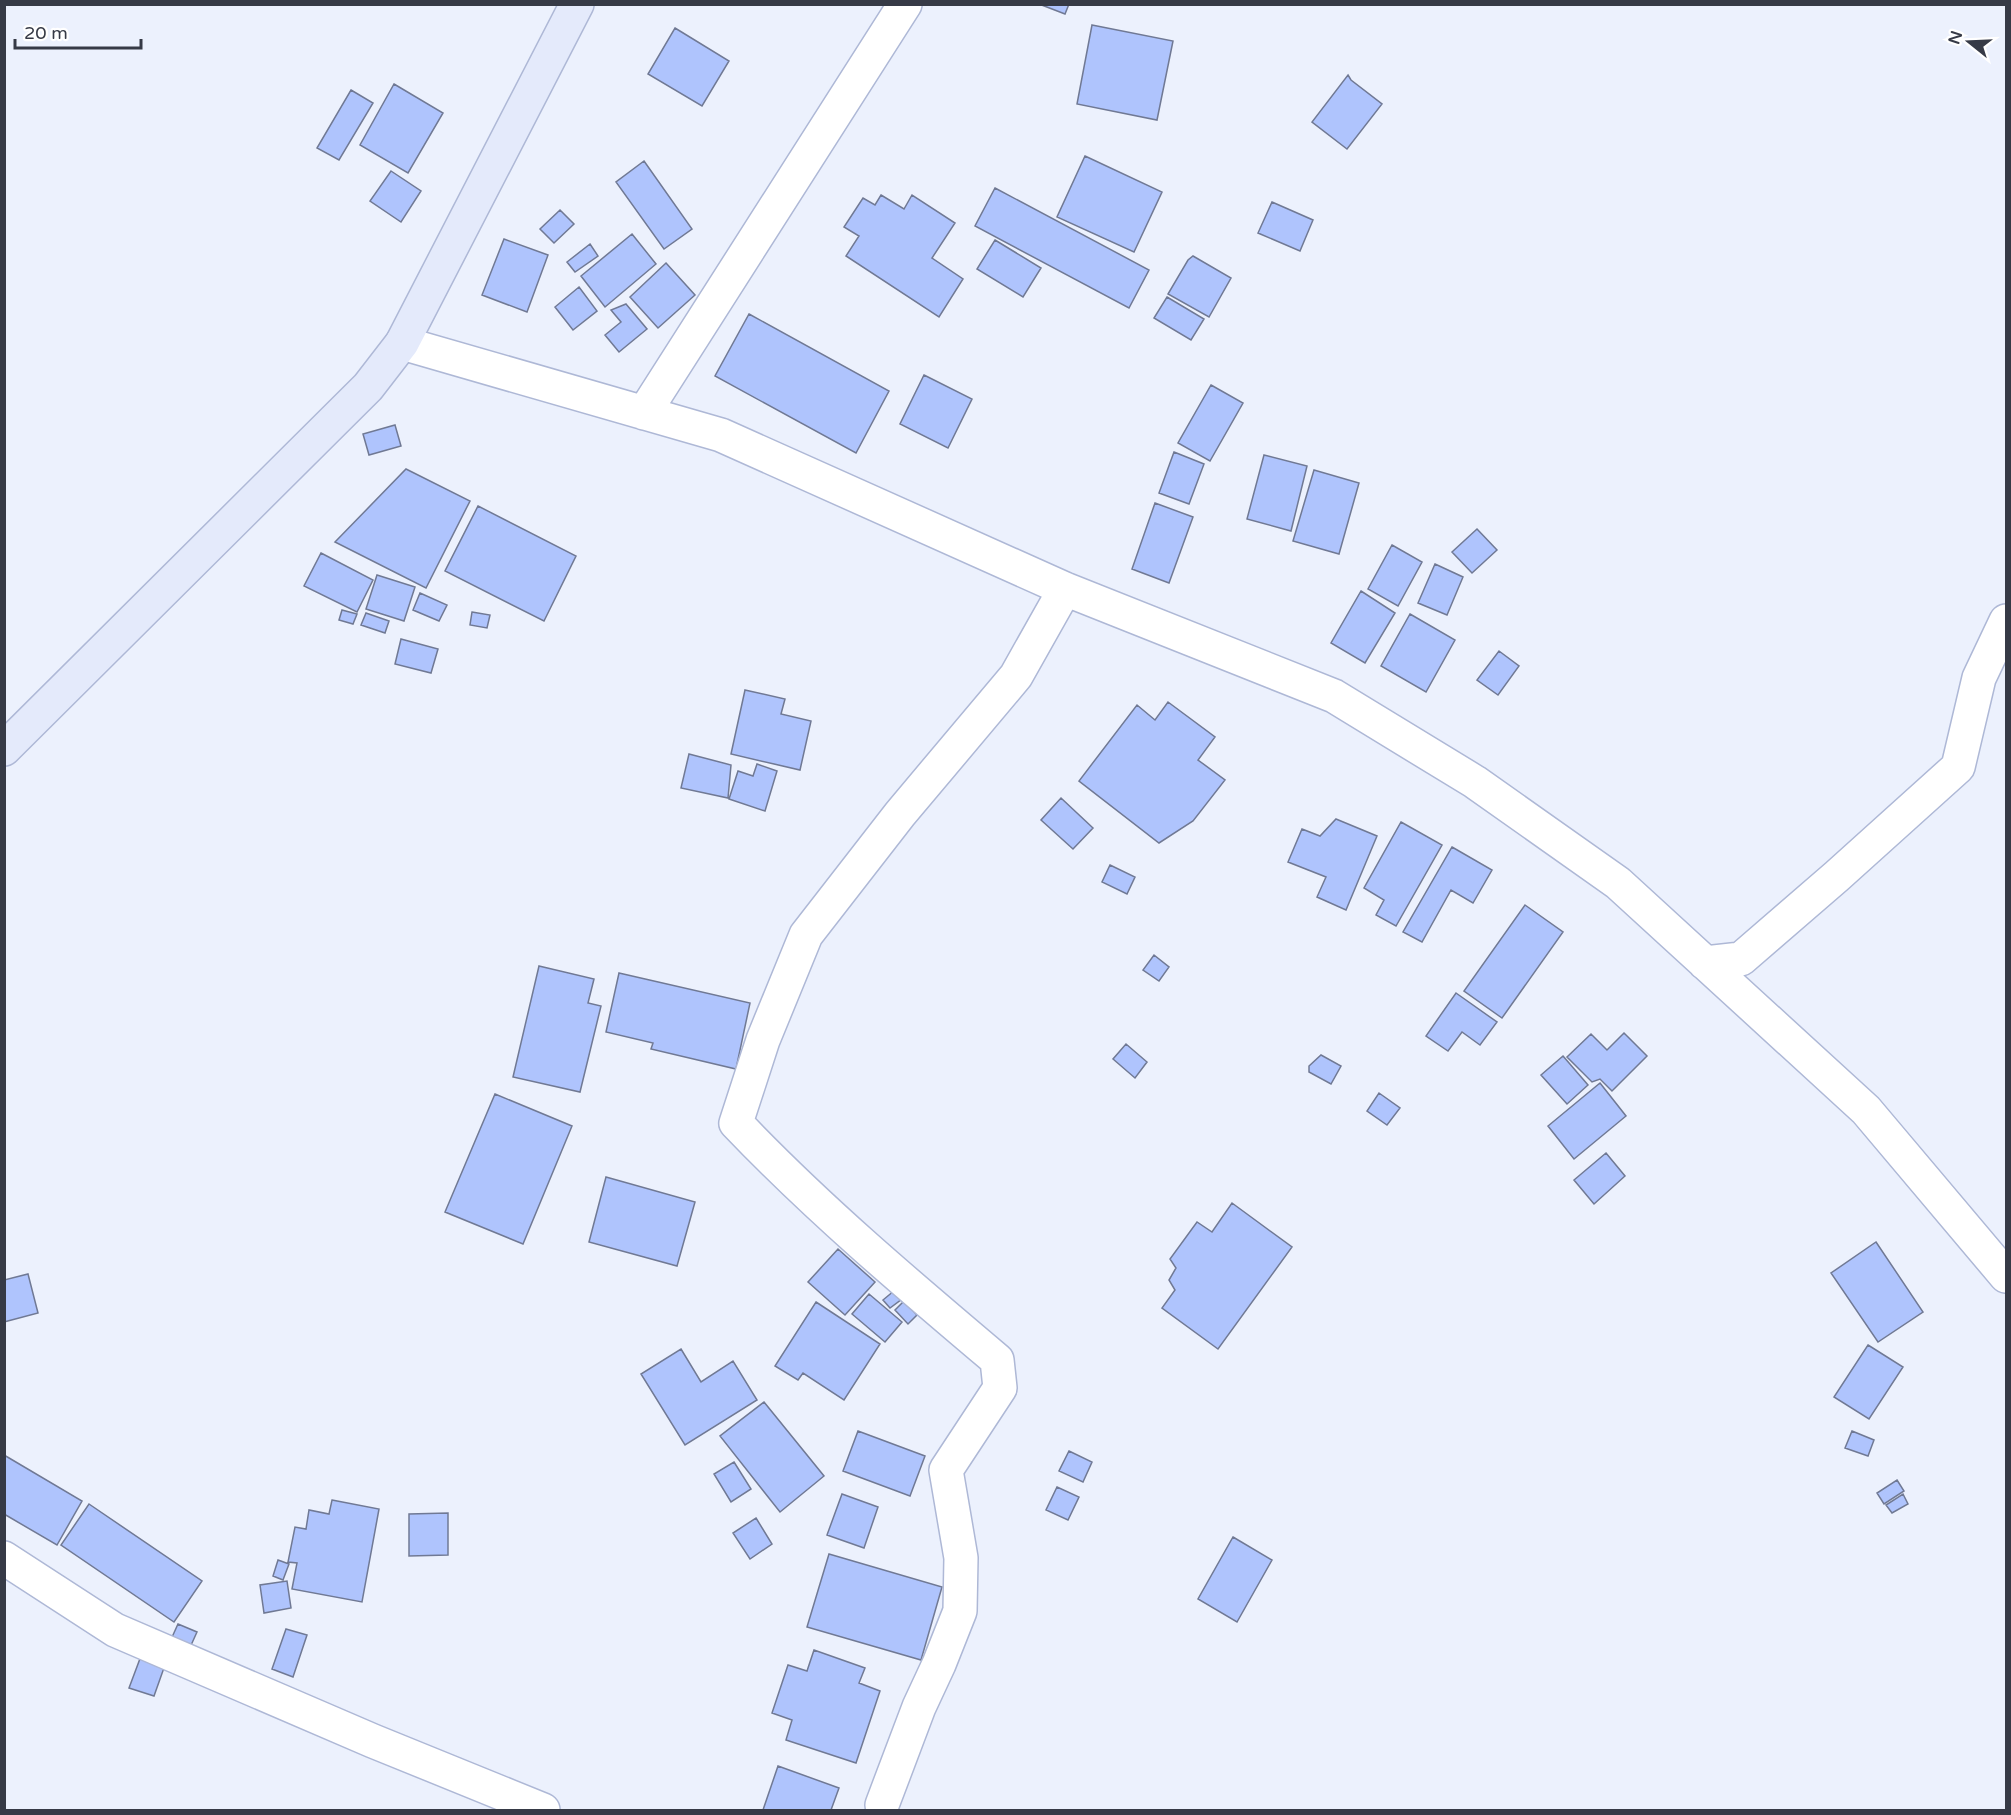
<svg xmlns="http://www.w3.org/2000/svg" width="2011" height="1815" font-family="'Varela Round',sans-serif">
  <style>
    .building { fill: #afc4fd; stroke: #707994; stroke-width: 1.5 }
    .lines { fill: none; stroke-linecap: round; stroke-linejoin: round }
    .street-casing { stroke: #aeb8d6; stroke-width: 36 }
    .secondary-casing { stroke: #aeb8d6; stroke-width: 36 }
    .street { stroke: #fff; stroke-width: 33 }
    .secondary { stroke: #e4eafb; stroke-width: 33 }
  </style>
  <rect width="100%" height="100%" fill="#ecf1fd"/>
  <path class="building" d="M1039,4h30l-4,10z
    M1092,25l81,16 -16,79 -80,-16z
    M675,28l54,33 -27,45 -54,-32z
    M1348,75l3,5 31,24 -35,45 -35,-27z
    M394,84l49,29 -35,60 -48,-28z
    M351,90l22,13 -34,57 -22,-12z
    M1085,156l77,36 -28,60 -77,-35z
    M644,161l48,68 -28,20 -48,-67z
    M391,171l30,20 -20,31 -31,-21z
    M995,188l154,82 -20,38 -154,-82z
    M881,195l23,14 8,-14 43,28 -23,35 31,21 -24,38 -93,-61 13,-20 -15,-9 19,-29 12,7z
    M1272,202l41,18 -13,31 -42,-18z
    M560,210l14,14 -20,19 -14,-14z
    M632,234l24,30 -51,43 -24,-31z
    M504,239l44,16 -21,57 -45,-17z
    M995,240l46,28 -18,29 -46,-28z
    M590,244l8,12 -23,16 -8,-10z
    M1193,256l38,22 -22,39 -41,-23 20,-34z
    M666,263l29,32 -37,33 -28,-31z
    M579,287l18,24 -24,19 -18,-23z
    M1167,297l37,22 -13,21 -37,-22z
    M626,304l21,25 -28,23 -14,-17 16,-13 -10,-12z
    M749,314l140,77 -33,62 -141,-77z
    M924,375l48,24 -24,49 -48,-24z
    M1211,385l32,18 -33,58 -32,-18z
    M395,425l6,21 -32,9 -6,-21z
    M1174,452l30,12 -15,40 -30,-11z
    M1264,455l43,11 -16,65 -44,-12z
    M406,469l64,32 -44,87 -91,-46z
    M1314,470l45,13 -20,71 -46,-13z
    M1155,503l38,14 -24,66 -37,-14z
    M478,506l98,50 -32,65 -99,-50z
    M1477,529l20,21 -25,23 -20,-21z
    M1392,545l30,17 -24,44 -30,-17z
    M321,553l52,27 -16,32 -53,-26z
    M1435,564l28,13 -16,38 -29,-12z
    M377,575l38,12 -11,34 -38,-12z
    M1361,591l34,22 -30,50 -34,-20z
    M420,593l27,12 -8,16 -26,-11z
    M342,610l15,4 -4,10 -14,-4z
    M472,612l18,3 -3,13 -17,-3z
    M366,613l23,8 -4,12 -24,-8z
    M1410,614l45,26 -29,52 -45,-26z
    M401,639l37,10 -7,24 -36,-9z
    M1499,651l20,15 -21,29 -21,-15z
    M745,690l40,9 -4,15 30,7 -11,49 -69,-16z
    M1168,702l47,35 -17,23 27,20 -32,41 -34,22 -80,-62 58,-76 18,15z
    M689,754l42,11 -3,33 -47,-10z
    M757,764l20,7 -12,40 -36,-12 9,-28 15,5z
    M1061,798l32,30 -20,21 -32,-29z
    M1336,819l41,17 -31,74 -29,-13 9,-20 -38,-15 14,-33 18,7z
    M1401,822l41,23 -46,81 -20,-11 8,-15 -20,-12z
    M1452,847l40,23 -19,33 -22,-13 -29,52 -19,-10z
    M1110,865l25,12 -8,17 -25,-12z
    M1525,905l38,27 -61,86 -38,-27z
    M1154,955l15,12 -10,14 -16,-11z
    M539,966l55,13 -6,24 13,3 -21,86 -67,-15z
    M619,973l131,30 -14,66 -85,-20 2,-6 -47,-11z
    M1456,993l41,29 -17,23 -18,-13 -14,19 -22,-15z
    M1624,1033l23,23 -35,35 -12,-12 -8,3 -25,-25 24,-23 16,16z
    M1126,1044l21,18 -12,16 -22,-19z
    M1321,1055l20,11 -10,18 -22,-12v-6z
    M1563,1056l25,29 -21,19 -26,-29z
    M1600,1083l26,33 -52,43 -26,-33z
    M1379,1093l21,15 -13,17 -20,-14z
    M495,1094l77,32 -49,118 -78,-32z
    M1606,1153l19,23 -31,28 -20,-24z
    M606,1177l89,25 -18,64 -88,-24z
    M1232,1203l60,44 -74,102 -56,-41 13,-18 -6,-10 7,-12 -6,-9 27,-37 15,10z
    M1876,1242l47,70 -45,30 -47,-69z
    M838,1249l37,33 -30,33 -37,-33z
    M28,1274l10,39 -34,9v-42z
    M895,1290l7,9 -12,9 -7,-8z
    M869,1294l33,28 -17,20 -33,-28z
    M904,1301l13,14 -9,9 -13,-14z
    M816,1302l64,42 -36,56 -41,-27 -5,7 -23,-14z
    M1868,1345l35,22 -34,52 -35,-22z
    M681,1349l20,33 32,-21 24,39 -72,45 -44,-71z
    M764,1402l60,74 -44,36 -60,-76z
    M858,1431l67,25 -15,40 -67,-25z
    M1852,1431l22,9 -6,16 -23,-8z
    M1069,1451l23,11 -9,20 -24,-11z
    M4,1455l78,46 -25,44 -53,-31z
    M734,1462l17,27 -20,13 -17,-28z
    M1897,1480l7,11 -20,13 -7,-11z
    M1057,1487l22,10 -11,23 -22,-10z
    M842,1494l36,13 -14,41 -37,-13z
    M1903,1494l5,10 -16,9 -6,-8z
    M332,1500l47,9 -17,93 -70,-13 5,-26 -9,-1 7,-35 11,2 3,-19 20,4z
    M89,1504l113,77 -28,41 -113,-77z
    M448,1513v42l-39,1v-42z
    M756,1518l16,26 -22,15 -17,-26z
    M1233,1537l39,23 -35,62 -39,-23z
    M829,1554l113,33 -21,73 -114,-33z
    M278,1560l11,4 -6,16 -10,-4z
    M287,1581l4,27 -27,5 -4,-28z
    M178,1624l19,8 -10,22 -19,-8z
    M286,1629l21,6 -14,42 -21,-8z
    M814,1650l51,18 -6,15 21,8 -24,72 -70,-23 6,-20 -20,-7 16,-48 19,6z
    M141,1656l24,9 -11,31 -25,-8z
    M778,1766l61,22 -8,22h-68z"/>
  <g class="lines">
    <g class="street-casing">
      <path id="street" d="M402,343l319,92 344,154 269,107 141,86 143,101 248,227 140,166
        M644,413l261,-409
        M1705,963l36,-4 96,-83 121,-109 21,-89 27,-57
        M4,1558l111,72 258,111 170,69
        M882,1805l37,-98 20,-43 21,-53 1,-53 -15,-88 54,-82 -3,-28c-90,-76 -180,-152 -261,-237l27,-83 43,-105 94,-121 116,-138 49,-87"/>
    </g>
    <g class="secondary-casing">
      <path id="secondary" d="M4,749l364,-362 34,-44 175,-339"/>
    </g>
    <use href="#street" class="street"/>
    <use href="#secondary" class="secondary"/>
  </g>
  <rect width="2011" height="1815" fill="none" stroke="#363a46" stroke-width="12"/>
  <g transform="translate(1969 42) rotate(288)" stroke="#ffffff" stroke-width="4.5" paint-order="stroke">
  <path d="M0-4.5L10 22L0 15L-10 22Z" fill="#363a46"/>
  <text y="-9" font-size="16" font-weight="bold" text-anchor="middle" fill="#363a46">N</text>
  </g>
  <path d="M15 39v9h126v-9" fill="none" stroke="#363a46" stroke-width="3"/>
  <text x="24" y="39" font-size="18" fill="#363a46" stroke="#ffffff" stroke-width="4.5" paint-order="stroke">20 m</text>
</svg>
